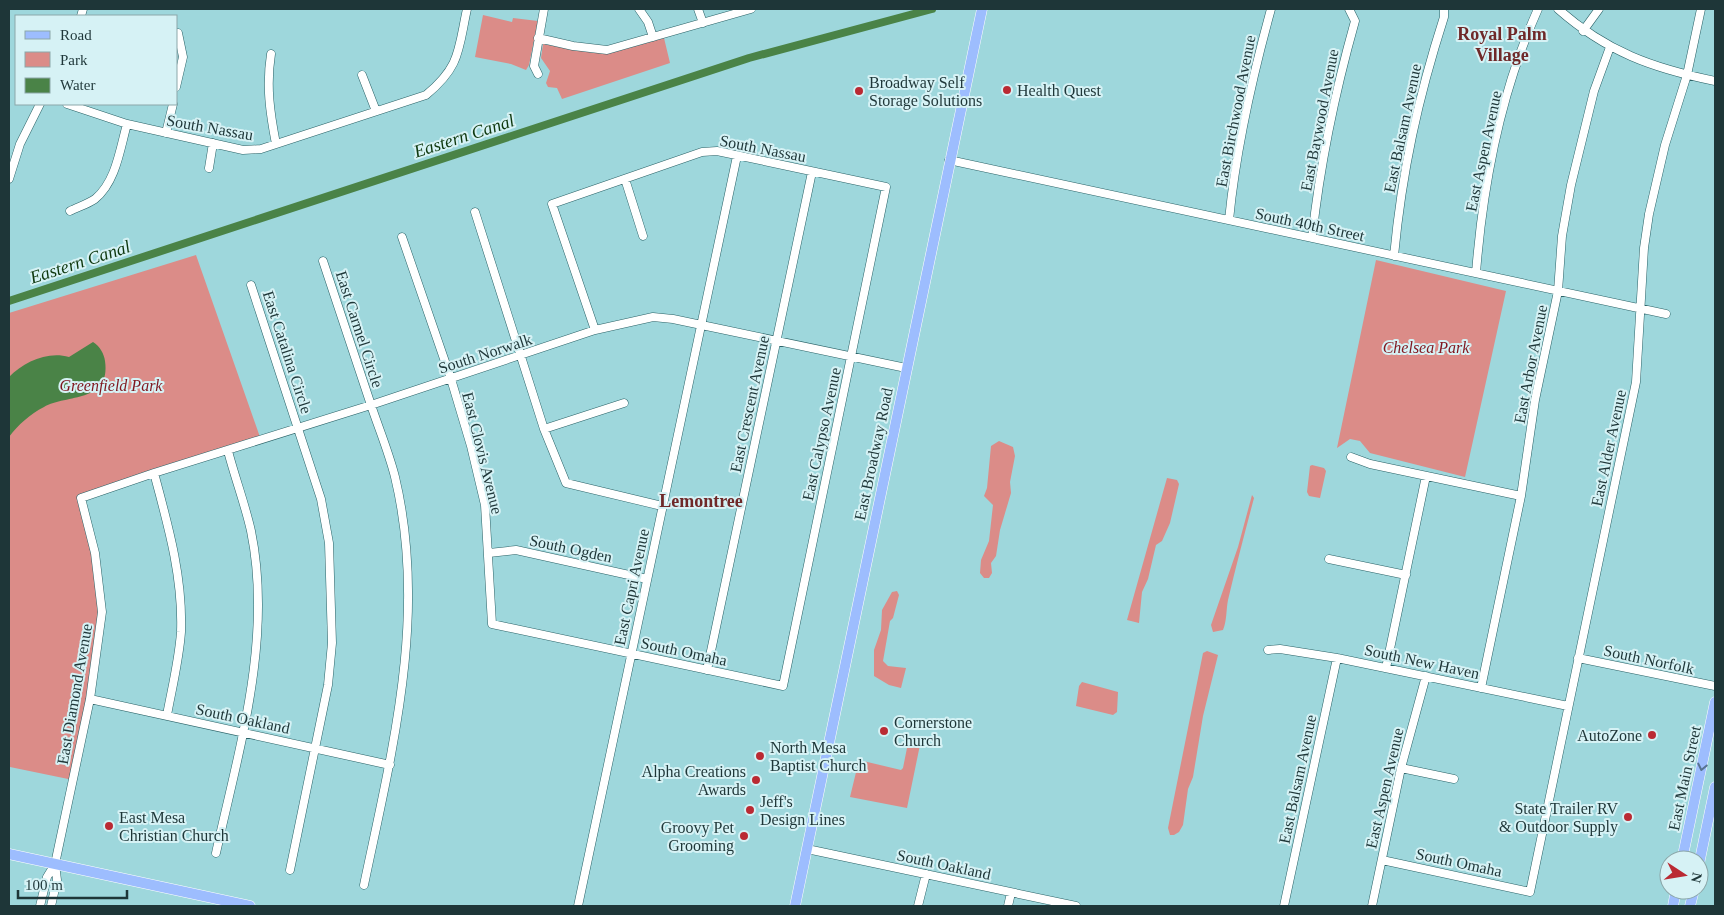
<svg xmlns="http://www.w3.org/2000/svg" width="1724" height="915" font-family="Georgia,serif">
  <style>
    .green { fill: #db8c88 }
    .water { fill: #4a8347 }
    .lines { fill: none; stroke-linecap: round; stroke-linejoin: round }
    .canal { stroke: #4a8347; stroke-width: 8 }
    .minor-casing { stroke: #2a6267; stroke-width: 9 }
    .major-casing { stroke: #fff; stroke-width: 11 }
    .minor { stroke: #fff; stroke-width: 8 }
    .major { stroke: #9dbdfe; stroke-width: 10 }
    .oneway { stroke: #577391 }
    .poi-dot { fill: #ba2a33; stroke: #d6f2f5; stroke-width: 2 }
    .labels { text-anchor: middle; stroke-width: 4; stroke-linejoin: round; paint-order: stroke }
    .poi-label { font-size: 16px; fill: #1e3638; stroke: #d6f2f5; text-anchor: start }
    .street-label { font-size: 16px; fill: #1e3638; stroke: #d6f2f5 }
    .park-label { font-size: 16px; font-style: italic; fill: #80171f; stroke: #d6f2f5 }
    .neighbourhood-label { font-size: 18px; font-weight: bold; fill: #6f2929; stroke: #d6f2f5 }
    .water-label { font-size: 18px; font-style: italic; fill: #0e380e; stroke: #d6f2f5 }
  </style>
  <rect width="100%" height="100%" fill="#9ed7dc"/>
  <path class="green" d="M483,15l29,7 1,-4 25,3 -9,44 -3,5 -15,-6 -36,-7z
    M664,38l6,25 -108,36 -5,-11 -9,-1 -2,-4 4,-12 -9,-13 2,-14 51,9 20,-1z
    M196,255l65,185 -180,58 14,55 7,59 -29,168 -63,-13 -1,5v-459z
    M1376,260l130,31 -41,186 -95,-24 -10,-12 -10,-2 -13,9z
    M999,441l14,6 2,9 -5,26 1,11 -11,37 -4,26 -5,7 1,10 -3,5h-5l-4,-5 1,-13 8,-19 4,-36 -9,-9 3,-8 4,-42z
    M1312,465l12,3 2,3 -6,27 -11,-2 -2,-4 3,-26z
    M1167,478l10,2 2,4 -9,39 -8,18 -6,4 -8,34 -6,13 -3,31 -12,-3z
    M1252,495l2,3c-9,34 -18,68 -26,102 -2,10 -1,20 -5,30l-10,2 -2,-7 27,-78z
    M897,591l2,4 -6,23 -3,3 -7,40 5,5 18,2 -5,20 -12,-3 -15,-9v-26l7,-20 1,-20 10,-18z
    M1207,651l11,4 -15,61 -10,61 -5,12 -5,36 -4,7 -5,3h-4l-2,-7 35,-175z
    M1082,682l36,10 -1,20 -4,3 -37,-9 3,-20z
    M915,738l6,2 -14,68 -57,-11 9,-37 42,10 2,-2 5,-25z"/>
  <path class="water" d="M93,342c7,4 11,12 12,19 6,42 -38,33 -61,46 -14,7 -26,18 -35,30v-60c15,-15 38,-26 60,-20z"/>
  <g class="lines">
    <path class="canal" d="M9,301l740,-243 183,-49"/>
    <g class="minor-casing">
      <path id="minor" d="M639,9l9,13 5,15
        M698,9l5,14
        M1558,9c49,43 94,59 157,72
        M81,16l2,-7
        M1583,31l16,-22
        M538,38l35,8 34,4 144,-41
        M271,54c-5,32 -1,59 5,90
        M538,74l-4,-8 10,-57
        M362,75l14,36
        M176,87l7,-30 -5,-24
        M67,104l60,20 116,26 18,-1 165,-54c35,-29 32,-45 41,-86
        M166,133l7,-29
        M949,160l717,154
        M209,168l4,-25
        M9,179l11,-35 20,-40
        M625,179l18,57
        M70,211c8,-4 18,-7 25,-12 21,-17 25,-50 32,-75
        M475,212l69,217 22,54 96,23
        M1229,220c7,-72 23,-142 42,-211
        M402,237l49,142 20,67 14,59 7,119 291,62 103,-499 -169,-36 -15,1 -150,52 43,126
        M1312,238c8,-74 23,-146 43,-217l-6,-12
        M1394,256c8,-85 24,-158 50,-239v-8
        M323,261c16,48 32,96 48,144 8,24 18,48 24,72 33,138 -3,274 -31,408
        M1476,273c7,-90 25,-182 62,-264
        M251,285l70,214 8,44 3,100 -4,42 -38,185
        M544,429l80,-26
        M1351,457l19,7 151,32
        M154,473c14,52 29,104 27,159 -2,28 -9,56 -14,83
        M489,553l27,-3 131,29
        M1329,559l77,16
        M1268,650l12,-1 57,9 231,48
        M1578,658l137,28
        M1386,668l40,-192
        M707,670l105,-498
        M1481,688l40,-192 14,-96 23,-109 4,-55 9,-51 23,-94 16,-44
        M90,699l300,66
        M1401,768l53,11
        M807,849l269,57
        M216,853c23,-104 57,-215 35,-322 -6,-27 -16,-53 -23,-80
        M1382,860l148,32 106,-510 8,-134 5,-34 16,-69 22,-70 14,-66
        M40,906l7,-29 8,-13
        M51,906l6,-26 -2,-16 35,-165 12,-87 -7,-59 -14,-55 73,-25 217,-68 224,-75 58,-13 20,2 233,49
        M578,906l159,-750
        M918,906l8,-32
        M1008,906l3,-13
        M1284,906l53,-248
        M1372,906l29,-138 25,-92"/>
    </g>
    <g class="major-casing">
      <path id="major" d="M9,854l241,52
        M1682,860l33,-158
        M1699,864l16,-77
        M795,906l187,-897
        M1673,906l3,-16
        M1690,906l4,-16"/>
    </g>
    <use href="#minor" class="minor"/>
    <use href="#major" class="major"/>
  </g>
  <defs><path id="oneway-chevron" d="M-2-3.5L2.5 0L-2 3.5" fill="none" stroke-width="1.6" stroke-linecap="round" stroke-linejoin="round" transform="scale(1.25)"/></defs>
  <use class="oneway" href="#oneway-chevron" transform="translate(1702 767) rotate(102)"/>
  <g class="poi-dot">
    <circle cx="1007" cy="90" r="5"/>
    <circle cx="859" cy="91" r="5"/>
    <circle cx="884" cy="731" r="5"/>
    <circle cx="1652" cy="735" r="5"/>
    <circle cx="760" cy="756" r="5"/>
    <circle cx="756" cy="780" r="5"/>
    <circle cx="750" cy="810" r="5"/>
    <circle cx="1628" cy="817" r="5"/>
    <circle cx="109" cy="826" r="5"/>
    <circle cx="744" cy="836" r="5"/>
  </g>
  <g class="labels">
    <g class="poi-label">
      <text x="869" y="88">Broadway Self<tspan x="869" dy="18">Storage Solutions</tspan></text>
      <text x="1017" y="96">Health Quest</text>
      <text x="894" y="728">Cornerstone<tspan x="894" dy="18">Church</tspan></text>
      <text x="1642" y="741" text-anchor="end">AutoZone</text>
      <text x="770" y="753">North Mesa<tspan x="770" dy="18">Baptist Church</tspan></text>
      <text x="746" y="777" text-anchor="end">Alpha Creations<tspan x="746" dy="18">Awards</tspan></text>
      <text x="760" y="807">Jeff's<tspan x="760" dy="18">Design Lines</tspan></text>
      <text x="1618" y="814" text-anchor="end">State Trailer RV<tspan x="1618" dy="18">&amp; Outdoor Supply</tspan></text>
      <text x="119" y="823">East Mesa<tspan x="119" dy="18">Christian Church</tspan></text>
      <text x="734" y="833" text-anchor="end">Groovy Pet<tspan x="734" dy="18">Grooming</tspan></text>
    </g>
    <g class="street-label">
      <text transform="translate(1235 111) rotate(-79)" y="6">East Birchwood Avenue</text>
      <text transform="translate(1319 120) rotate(-79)" y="6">East Baywood Avenue</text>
      <text transform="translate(210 127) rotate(10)" y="6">South Nassau</text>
      <text transform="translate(1402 128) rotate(-78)" y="6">East Balsam Avenue</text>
      <text transform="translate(763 148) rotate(11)" y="6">South Nassau</text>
      <text transform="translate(1483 151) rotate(-78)" y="6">East Aspen Avenue</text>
      <text transform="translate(1310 224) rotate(12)" y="6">South 40th Street</text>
      <text transform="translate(360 329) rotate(72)" y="6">East Carmel Circle</text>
      <text transform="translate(288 352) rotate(72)" y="6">East Catalina Circle</text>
      <text transform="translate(485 353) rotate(-18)" y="6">South Norwalk</text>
      <text transform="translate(1530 364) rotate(-79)" y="6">East Arbor Avenue</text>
      <text transform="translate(749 404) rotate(-78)" y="6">East Crescent Avenue</text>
      <text transform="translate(821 434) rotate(-78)" y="6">East Calypso Avenue</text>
      <text transform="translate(1608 448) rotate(-78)" y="6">East Alder Avenue</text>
      <text transform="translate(483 453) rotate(76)" y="6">East Clovis Avenue</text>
      <text transform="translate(873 454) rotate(-78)" y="6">East Broadway Road</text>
      <text transform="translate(571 548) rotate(12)" y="6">South Ogden</text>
      <text transform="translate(631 587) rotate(-78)" y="6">East Capri Avenue</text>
      <text transform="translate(684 651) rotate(12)" y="6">South Omaha</text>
      <text transform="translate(1649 659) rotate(12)" y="6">South Norfolk</text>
      <text transform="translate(1422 661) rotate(12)" y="6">South New Haven</text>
      <text transform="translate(74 694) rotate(-80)" y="6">East Diamond Avenue</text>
      <text transform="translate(243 718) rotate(12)" y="6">South Oakland</text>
      <text transform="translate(1684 778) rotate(-78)" y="6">East Main Street</text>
      <text transform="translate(1297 779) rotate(-78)" y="6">East Balsam Avenue</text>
      <text transform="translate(1384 788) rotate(-77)" y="6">East Aspen Avenue</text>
      <text transform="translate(1459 862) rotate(12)" y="6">South Omaha</text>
      <text transform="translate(944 864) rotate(12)" y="6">South Oakland</text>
    </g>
    <g class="park-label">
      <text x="1426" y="353">Chelsea Park</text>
      <text x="111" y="391">Greenfield Park</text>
    </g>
    <g class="neighbourhood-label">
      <text x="1502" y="40">Royal Palm<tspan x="1502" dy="21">Village</tspan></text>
      <text x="701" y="507">Lemontree</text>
    </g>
    <g class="water-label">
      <text transform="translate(464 136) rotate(-18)" y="6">Eastern Canal</text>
      <text transform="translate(80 262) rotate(-18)" y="6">Eastern Canal</text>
    </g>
  </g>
  <rect width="1724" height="915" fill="none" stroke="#1e3638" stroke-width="20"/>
  <rect x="15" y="15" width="162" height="90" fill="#d6f2f5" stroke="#8ca7a9"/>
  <rect x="25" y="31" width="25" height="8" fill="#9dbdfe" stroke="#8ca7a9"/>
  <text x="60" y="40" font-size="15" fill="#1e3638">Road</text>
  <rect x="25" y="52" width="25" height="15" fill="#db8c88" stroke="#8ca7a9"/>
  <text x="60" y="65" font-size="15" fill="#1e3638">Park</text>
  <rect x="25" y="78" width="25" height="15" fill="#4a8347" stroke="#8ca7a9"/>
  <text x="60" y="90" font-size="15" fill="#1e3638">Water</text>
  <g transform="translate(1684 875) rotate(102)"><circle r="24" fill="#d6f2f5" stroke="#8ca7a9"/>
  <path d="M0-4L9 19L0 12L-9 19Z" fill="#ba2a33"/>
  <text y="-8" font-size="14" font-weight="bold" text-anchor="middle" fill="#1e3638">N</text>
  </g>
  <path d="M18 890v8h109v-8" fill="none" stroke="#1e3638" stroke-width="2.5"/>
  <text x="25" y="890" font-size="15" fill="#1e3638" stroke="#d6f2f5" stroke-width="4" paint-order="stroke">100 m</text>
</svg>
